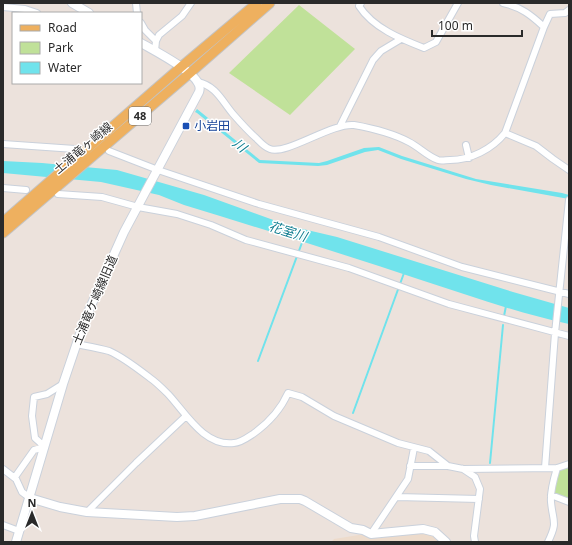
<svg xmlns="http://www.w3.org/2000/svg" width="572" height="545" font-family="'Noto Sans','Noto Sans JP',sans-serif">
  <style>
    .education { fill: #eddbcb }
    .green { fill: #c0e199 }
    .water { fill: #70e3ec }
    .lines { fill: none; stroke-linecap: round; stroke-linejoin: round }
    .stream { stroke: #70e3ec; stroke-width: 2 }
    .street-casing { stroke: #cad1db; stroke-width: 8 }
    .secondary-casing { stroke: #cad1db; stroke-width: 10 }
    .primary-casing { stroke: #c3c3c3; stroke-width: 11 }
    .street { stroke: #fff; stroke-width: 6 }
    .secondary { stroke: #fff; stroke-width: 8 }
    .primary { stroke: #eeb05f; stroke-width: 9 }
    .transit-dot { fill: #1a4fb4; stroke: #fff; stroke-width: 1.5 }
    .labels { text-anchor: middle; stroke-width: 3; stroke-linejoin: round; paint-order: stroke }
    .shield { fill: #fff; stroke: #6a6a6a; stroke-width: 1 }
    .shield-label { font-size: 11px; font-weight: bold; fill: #2a2a2a }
    .transit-label { font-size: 12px; fill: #164399; stroke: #fff; text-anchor: start }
    .street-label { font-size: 12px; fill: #2a2a2a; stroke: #fff }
    .water-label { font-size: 13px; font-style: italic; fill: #107d90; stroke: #fff }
  </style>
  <rect width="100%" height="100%" fill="#ece2dc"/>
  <path class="education" d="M423,529l23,13h-115l3,-3 31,-5z"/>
  <path class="green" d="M299,5l56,44 -65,66 -61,-42z
    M569,464v38l-18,-7 6,-27z"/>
  <path class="water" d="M197,109l63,51 59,3 8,-2 37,-13 15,-1 23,9 74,23 86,14 7,2v4l-78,-14 -25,-6 -65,-20 -23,-9 -13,2 -38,13 -9,1 -59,-3 -62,-50 -2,-1z
    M3,161l39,2 75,7 87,25 86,31 47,11 176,55 56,16v16c-52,-11 -101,-29 -151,-45 -78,-26 -156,-50 -234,-74l-25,-10 -58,-13 -98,-9z"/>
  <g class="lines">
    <path class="stream" d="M504,316l2,-10
      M258,361l45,-121
      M353,413l51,-140
      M490,463l13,-138"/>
    <g class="street-casing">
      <path id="street" d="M136,3l1,10
        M361,3l-2,3c14,22 42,33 65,42l12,-6 22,-39
        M503,3c18,4 28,12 41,24
        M3,7l22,2 12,4
        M141,23l4,7 11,11
        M155,51l1,-10 3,-6 23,-19 9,-13
        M198,82c18,4 24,19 35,32 7,8 15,17 23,24 4,4 8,9 14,11 17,6 61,-26 84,-24 17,3 40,9 55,17 10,5 18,14 29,18 3,1 8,0 12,0 21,0 42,-11 55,-27l39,-106 6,-13 15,-1 4,-3
        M340,126l33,-66 8,-9 20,-12
        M505,133l31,13 17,13 16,11
        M3,144l72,5
        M466,145l3,13
        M109,151l49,19 101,34 120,33 83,30 107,27
        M3,188l23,2
        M58,194l44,3 36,10 39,7 34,11 35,15 103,28 100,36 120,32
        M76,344c10,2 22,4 33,7 14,6 28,17 41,27 6,4 12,10 18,16 17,18 36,53 66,49 6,0 13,-5 19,-9 14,-10 28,-25 35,-41l14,4 32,19 64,27 31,8 19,15
        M410,466h38l15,3 94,-1 12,-4
        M545,468l10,-135 14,-133
        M3,469l13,10 6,13 8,6
        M463,469l12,8 5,12 -6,47 1,6
        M15,477l19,-27 11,-3 -10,-9 -3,-22 2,-19 13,-3 16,-10
        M551,495l18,7
        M397,497l82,2
        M87,512l49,-49 50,-47
        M3,525l16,6
        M371,534l37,-55 6,-31
        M548,542c10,-21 5,-19 3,-40 -1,-11 3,-24 6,-34"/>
    </g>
    <g class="secondary-casing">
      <path id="secondary" d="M72,3l17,10
        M30,498l30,9 27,5 90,5 18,-1 85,-17h20l5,2 46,27 12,2 8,4 52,-5 12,3 11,10
        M16,542l47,-158 22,-65 39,-87 75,-140c1,-3 1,-6 -1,-9 -6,-13 -43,-32 -57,-40"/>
    </g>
    <g class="primary-casing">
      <path id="primary" d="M3,222l178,-155 76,-64
        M3,233l187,-160 80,-70"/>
    </g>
    <use href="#street" class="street"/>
    <use href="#secondary" class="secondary"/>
    <use href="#primary" class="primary"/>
  </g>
  <rect class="transit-dot" x="182" y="122" width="8" height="8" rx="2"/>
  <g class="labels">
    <rect class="shield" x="129" y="107" width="22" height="18" rx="3"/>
    <g class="shield-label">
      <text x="140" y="120">48</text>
    </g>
    <g class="transit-label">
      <text x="194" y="130">小岩田</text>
    </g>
    <g class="street-label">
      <text transform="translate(83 148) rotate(-40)" y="4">土浦竜ヶ崎線</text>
      <text transform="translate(95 300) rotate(-67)" y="4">土浦竜ケ崎線旧道</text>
    </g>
    <g class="water-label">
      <text transform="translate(240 145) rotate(39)" y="5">川</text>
      <text transform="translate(288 231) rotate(17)" y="5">花室川</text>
    </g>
  </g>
  <rect width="572" height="545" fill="none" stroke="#2a2a2a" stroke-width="8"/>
  <rect x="12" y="12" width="130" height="72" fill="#ffffff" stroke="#aaaaaa"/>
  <rect x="20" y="25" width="20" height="6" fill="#eeb05f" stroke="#aaaaaa"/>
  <text x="48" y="32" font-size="12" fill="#2a2a2a">Road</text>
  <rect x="20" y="42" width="20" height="12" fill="#c0e199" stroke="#aaaaaa"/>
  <text x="48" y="52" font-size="12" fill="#2a2a2a">Park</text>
  <rect x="20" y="62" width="20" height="12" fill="#70e3ec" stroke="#aaaaaa"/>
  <text x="48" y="72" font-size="12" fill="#2a2a2a">Water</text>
  <g transform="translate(32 513)" stroke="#ffffff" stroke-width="3" paint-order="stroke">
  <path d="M0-3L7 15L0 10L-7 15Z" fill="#2a2a2a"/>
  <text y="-6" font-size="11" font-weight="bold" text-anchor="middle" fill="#2a2a2a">N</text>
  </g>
  <path d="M432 30v6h90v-6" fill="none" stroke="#2a2a2a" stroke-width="2"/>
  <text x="438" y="30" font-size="12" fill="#2a2a2a" stroke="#ffffff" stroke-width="3" paint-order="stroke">100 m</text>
</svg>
